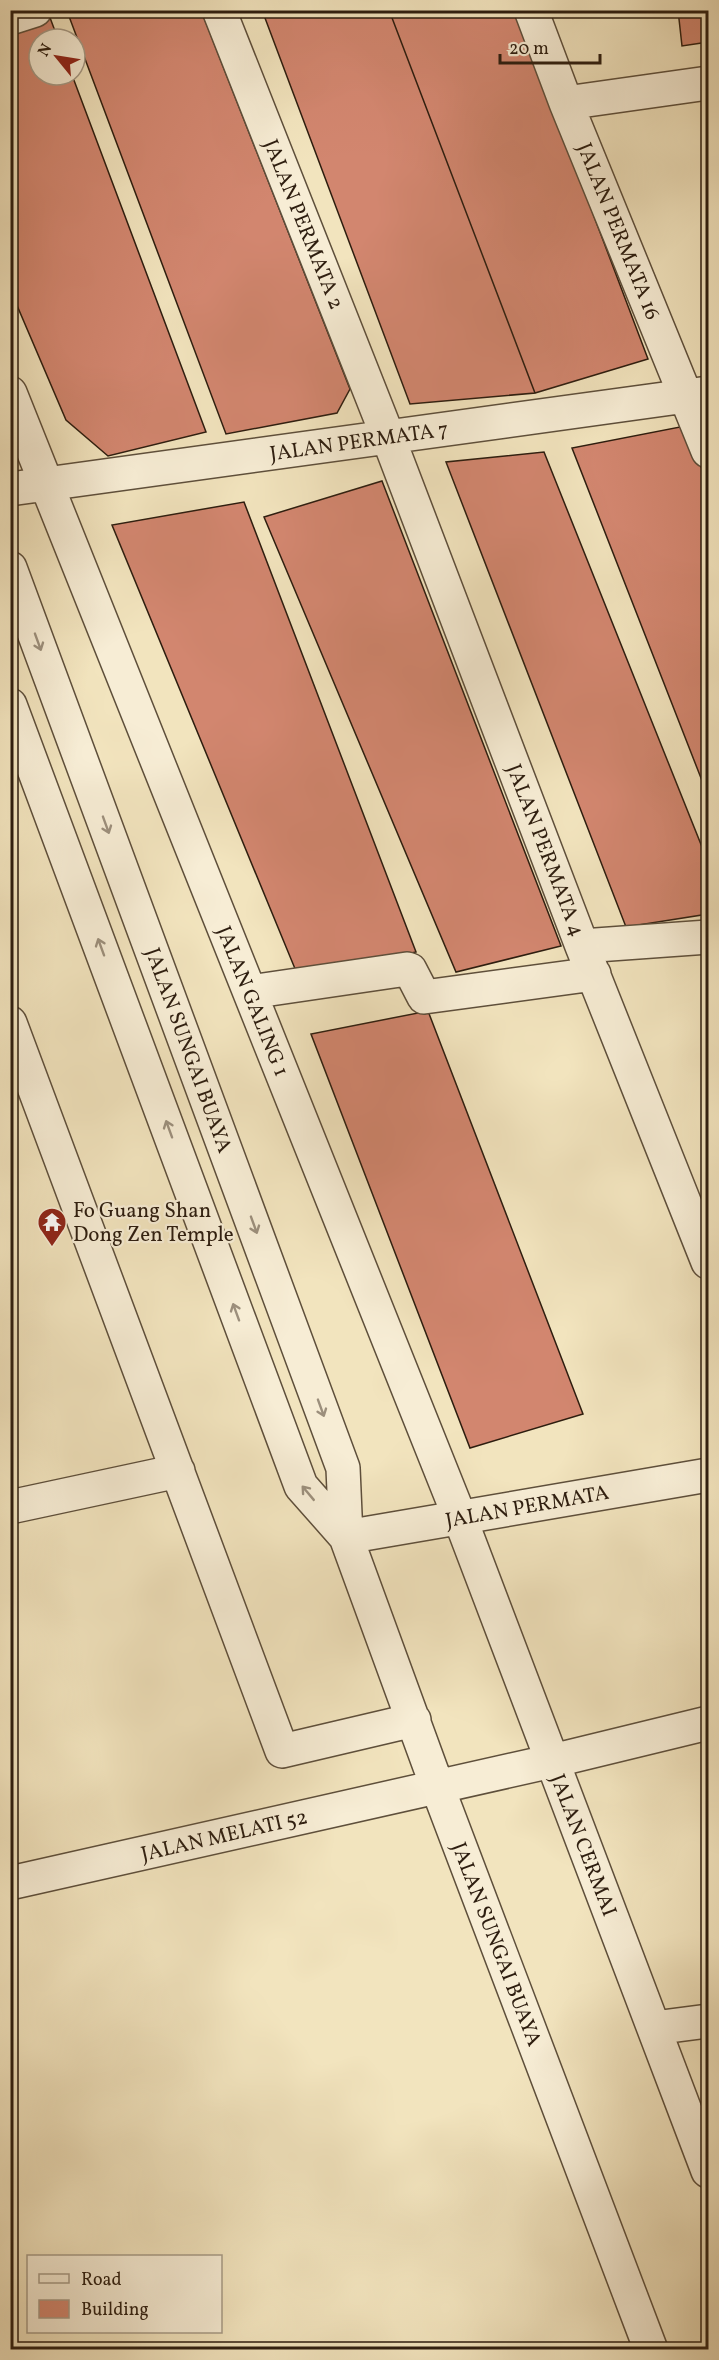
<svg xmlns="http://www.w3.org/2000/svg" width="719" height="2360" font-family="Vollkorn,serif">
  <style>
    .building { fill: #d2866f; stroke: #2d1d0f; stroke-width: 1.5 }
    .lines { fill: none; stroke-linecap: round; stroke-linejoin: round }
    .minor-casing { stroke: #5e4f3b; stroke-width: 36 }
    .minor { stroke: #f7edd5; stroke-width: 33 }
    .oneway { stroke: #9c8f7c }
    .labels { text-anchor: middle; stroke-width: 4.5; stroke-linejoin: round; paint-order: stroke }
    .street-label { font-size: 21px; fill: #2d1d0f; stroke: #f7edd5 }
    .poi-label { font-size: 21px; fill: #2d1d0f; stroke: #f7edd5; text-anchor: start }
  </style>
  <rect width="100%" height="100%" fill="#f2e4be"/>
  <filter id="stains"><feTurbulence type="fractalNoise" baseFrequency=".00333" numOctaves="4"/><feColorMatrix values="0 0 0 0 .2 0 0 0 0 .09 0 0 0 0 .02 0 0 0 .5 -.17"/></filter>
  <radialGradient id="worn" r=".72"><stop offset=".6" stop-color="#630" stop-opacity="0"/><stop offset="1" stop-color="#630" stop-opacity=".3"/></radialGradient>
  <path class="building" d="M201,10l149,379 -13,24 -111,21 -159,-423z
    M262,10h127l146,383 -125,11z
    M389,10h127l132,349 -113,34z
    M678,10h30v32l-26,4z
    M49,15l9,24h-19v36h33l134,357 -98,24 -42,-36 -56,-131v-259z
    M685,426l23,58v312l-136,-348z
    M544,452l164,410v52l-82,13 -180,-465z
    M382,481l179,465 -105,26 -192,-455z
    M244,502l172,450 -118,24 -186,-451z
    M428,1011l155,403 -113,34 -159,-414z"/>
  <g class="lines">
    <g class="minor-casing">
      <path id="minor" d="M219,10l169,427 194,509 126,316
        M531,10l35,93 142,348
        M10,18l25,-8
        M566,103l142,-20
        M10,393l450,1125 248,653
        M10,489l698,-96
        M10,568l333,900 3,69 91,249 214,564
        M10,705l291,781 45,51
        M582,946l126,-9
        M250,992l157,-23 3,1 14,27 170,-23
        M10,1023l272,728 132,-31
        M10,1507l168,-36
        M346,1537l362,-62
        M10,1883l542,-122 156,-38
        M654,2028l54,-7"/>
    </g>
    <use href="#minor" class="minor"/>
  </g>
  <defs><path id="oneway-shaft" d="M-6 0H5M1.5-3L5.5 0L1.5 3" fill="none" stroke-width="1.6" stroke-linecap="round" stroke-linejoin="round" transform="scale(1.5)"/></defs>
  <g class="oneway">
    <use href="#oneway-shaft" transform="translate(38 642) rotate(70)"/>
    <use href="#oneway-shaft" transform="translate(106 825) rotate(70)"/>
    <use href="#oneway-shaft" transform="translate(101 947) rotate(-110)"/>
    <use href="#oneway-shaft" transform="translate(169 1129) rotate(-110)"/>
    <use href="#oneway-shaft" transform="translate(254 1225) rotate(70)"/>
    <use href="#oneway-shaft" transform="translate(236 1312) rotate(-110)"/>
    <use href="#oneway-shaft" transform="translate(321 1408) rotate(70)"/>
    <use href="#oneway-shaft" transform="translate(308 1493) rotate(-130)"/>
  </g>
  <defs>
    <g id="temple-pin" transform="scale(1.5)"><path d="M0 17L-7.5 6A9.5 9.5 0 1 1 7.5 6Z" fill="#8f2418" stroke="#f7edd5"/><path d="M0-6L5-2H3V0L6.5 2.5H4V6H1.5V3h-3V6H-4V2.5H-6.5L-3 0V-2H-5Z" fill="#fff"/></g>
  </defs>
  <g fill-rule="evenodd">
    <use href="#temple-pin" x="52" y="1222"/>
  </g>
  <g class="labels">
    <g class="street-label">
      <text transform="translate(304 224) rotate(68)" y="7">JALAN PERMATA 2</text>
      <text transform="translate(619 231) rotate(68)" y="7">JALAN PERMATA 16</text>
      <text transform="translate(359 441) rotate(-8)" y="7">JALAN PERMATA 7</text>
      <text transform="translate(546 850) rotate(69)" y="7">JALAN PERMATA 4</text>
      <text transform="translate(253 1001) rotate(68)" y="7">JALAN GALING 1</text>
      <text transform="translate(189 1050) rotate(70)" y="7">JALAN SUNGAI BUAYA</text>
      <text transform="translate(527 1506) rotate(-10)" y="7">JALAN PERMATA</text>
      <text transform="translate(224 1835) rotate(-13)" y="7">JALAN MELATI 52</text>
      <text transform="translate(584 1845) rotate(69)" y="7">JALAN CERMAI</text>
      <text transform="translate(497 1944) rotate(69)" y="7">JALAN SUNGAI BUAYA</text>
    </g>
    <g class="poi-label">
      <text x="73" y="1217">Fo Guang Shan<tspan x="73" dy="24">Dong Zen Temple</tspan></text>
    </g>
  </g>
  <rect width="719" height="2360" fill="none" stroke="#f2e4be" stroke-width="36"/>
  <rect x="12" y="12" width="695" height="2336" fill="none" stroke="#2d1d0f" stroke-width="3"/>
  <rect x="18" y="18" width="683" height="2324" fill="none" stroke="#2d1d0f" stroke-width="1.5"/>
  <rect x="27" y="2255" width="195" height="78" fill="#f7edd5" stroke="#a69a86" stroke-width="1.5"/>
  <rect x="39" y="2274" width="30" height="9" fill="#f7edd5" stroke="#a69a86" stroke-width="1.5"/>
  <text x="81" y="2285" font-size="18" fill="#2d1d0f">Road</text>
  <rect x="39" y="2300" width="30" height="18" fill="#d2866f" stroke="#a69a86" stroke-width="1.5"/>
  <text x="81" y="2315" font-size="18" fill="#2d1d0f">Building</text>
  <g transform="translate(57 57) rotate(300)"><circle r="28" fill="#f7edd5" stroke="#a69a86" stroke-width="1.5"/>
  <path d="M0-4.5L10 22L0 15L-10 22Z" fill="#8f2418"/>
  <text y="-9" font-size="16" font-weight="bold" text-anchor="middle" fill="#2d1d0f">N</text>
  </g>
  <path d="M500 54v9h100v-9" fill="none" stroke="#2d1d0f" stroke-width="3"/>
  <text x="509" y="54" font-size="18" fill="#2d1d0f" stroke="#f7edd5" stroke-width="4.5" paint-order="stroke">20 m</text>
  <rect width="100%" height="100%" filter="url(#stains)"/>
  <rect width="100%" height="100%" fill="url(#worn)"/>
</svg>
